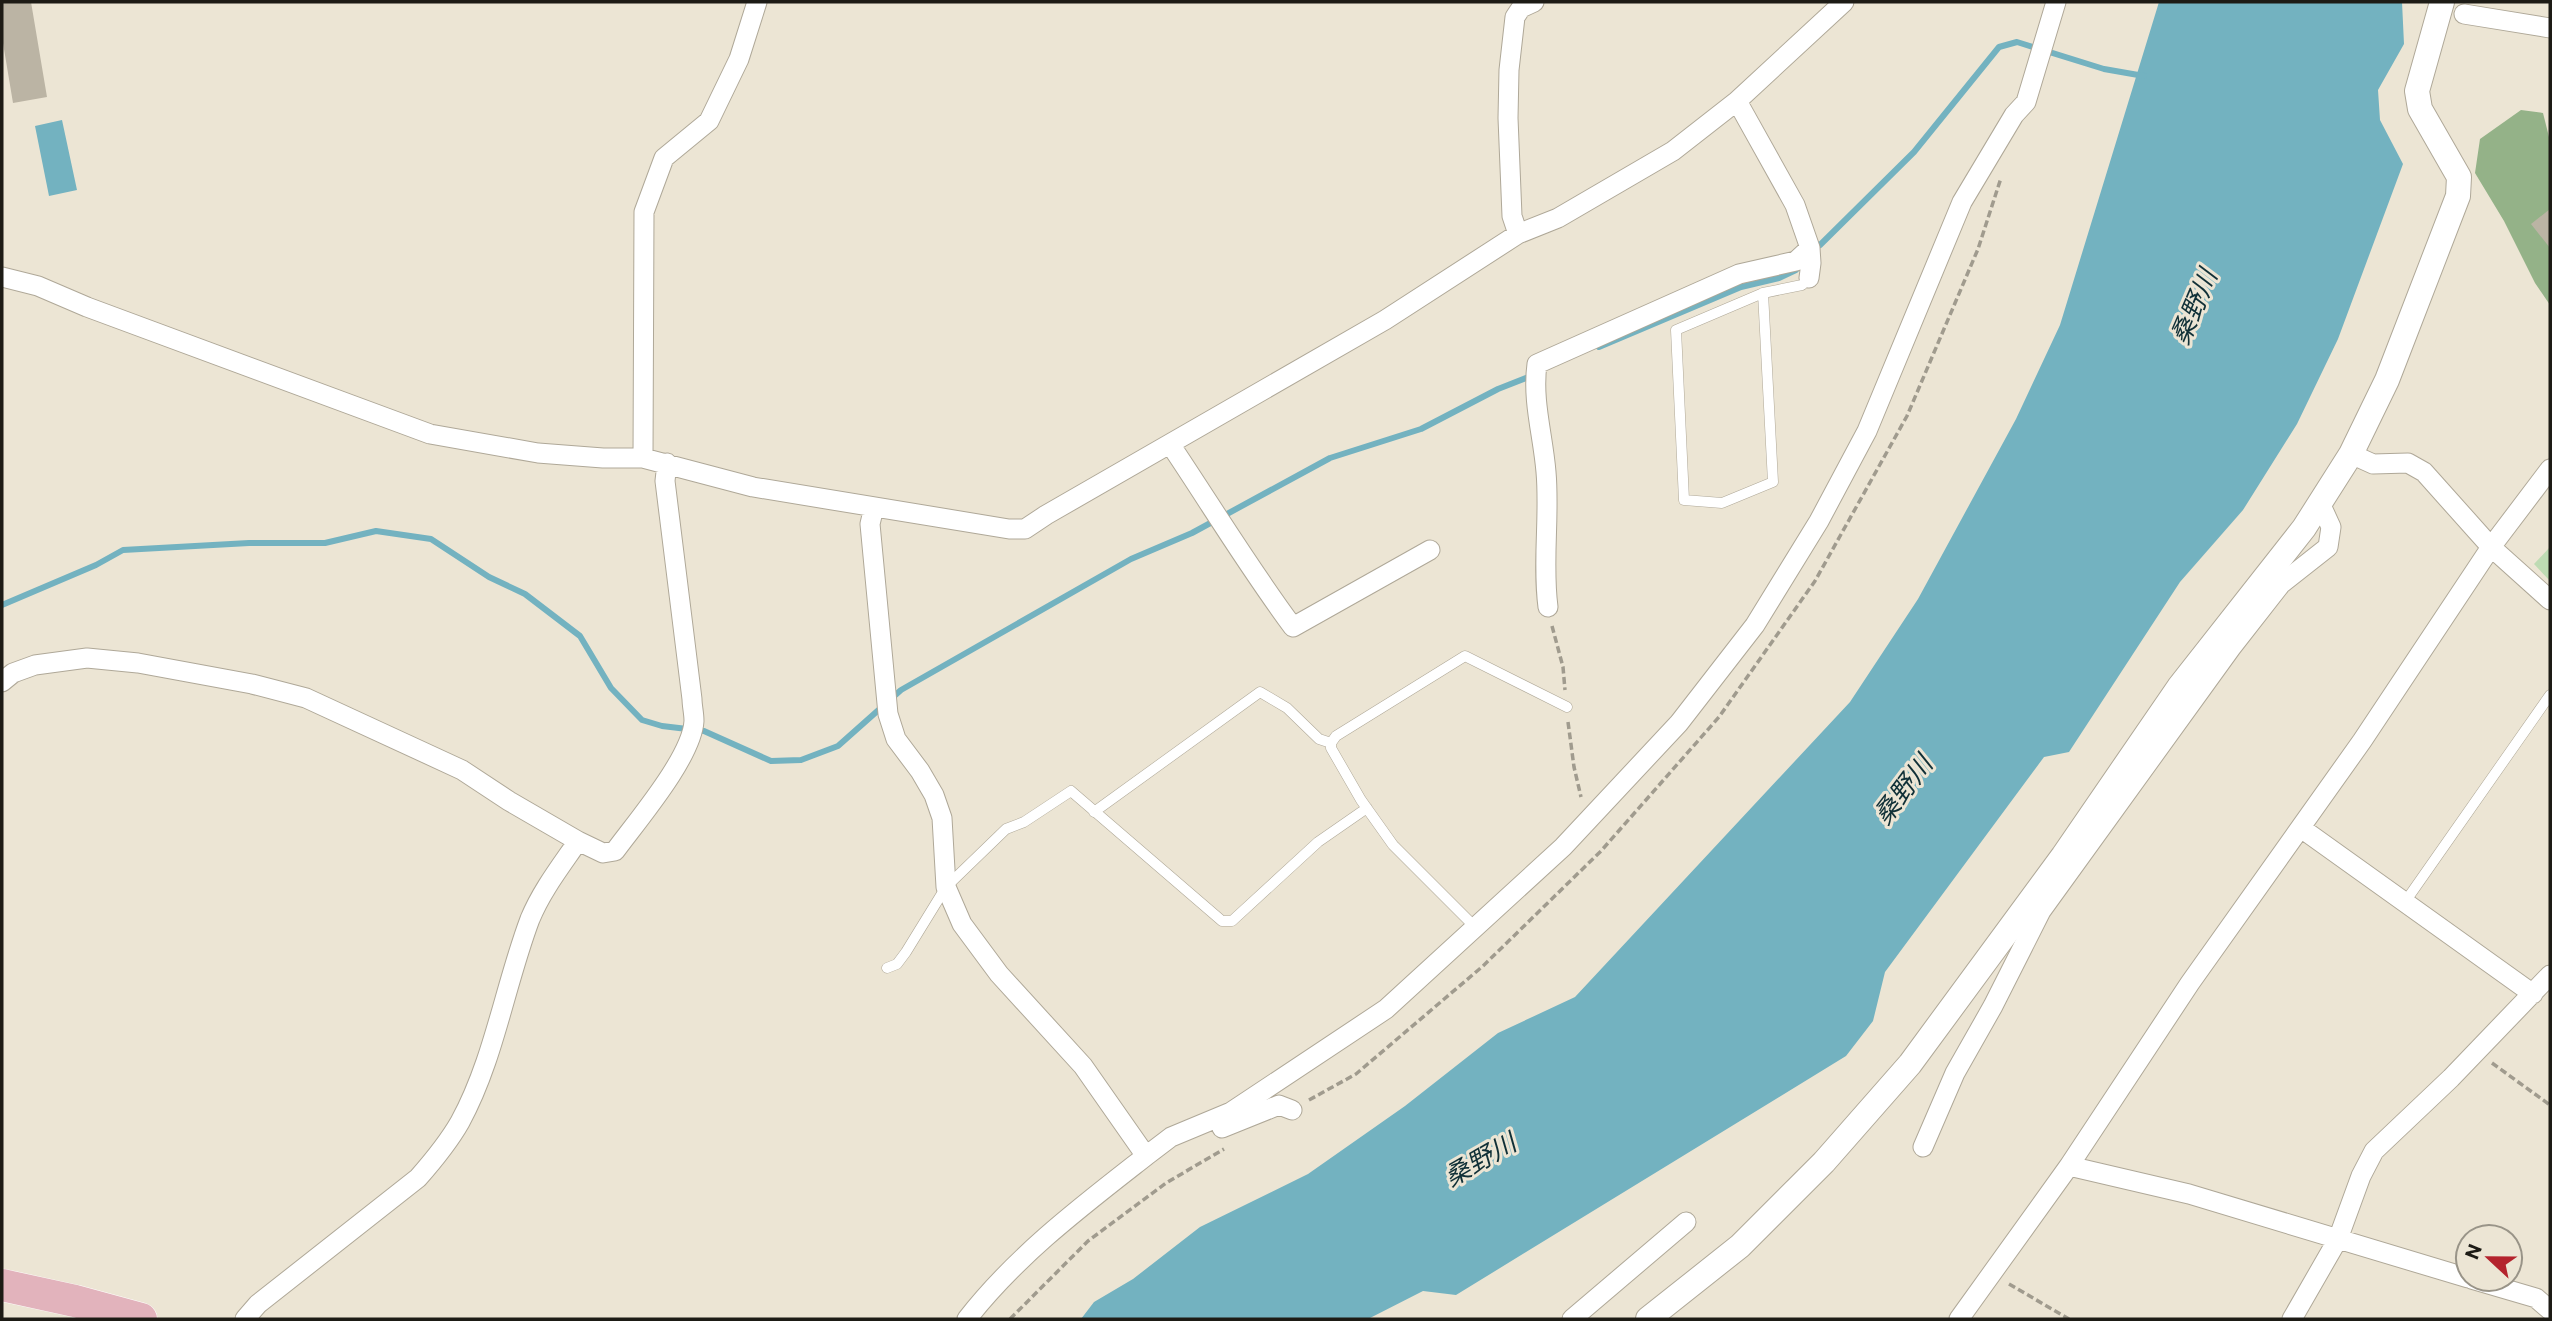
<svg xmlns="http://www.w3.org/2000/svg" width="2552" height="1321" font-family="Commissioner,'Noto Sans JP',sans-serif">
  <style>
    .green { fill: #bedbb3 }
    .forest { fill: #94b288 }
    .water { fill: #73b2c0 }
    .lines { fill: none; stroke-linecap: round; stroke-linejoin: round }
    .stream { stroke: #73b2c0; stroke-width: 6 }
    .building { fill: #bbb4a4 }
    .service-casing { stroke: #afa898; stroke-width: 11 }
    .minor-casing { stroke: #afa898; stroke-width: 21 }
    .tertiary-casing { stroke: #afa898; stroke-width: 26 }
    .primary-casing { stroke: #fff; stroke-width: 33 }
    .path { stroke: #a09b8e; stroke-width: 3.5; stroke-dasharray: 7 3.5; stroke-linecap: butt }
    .service { stroke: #fff; stroke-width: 10 }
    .minor { stroke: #fff; stroke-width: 19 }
    .tertiary { stroke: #fff; stroke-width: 24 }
    .primary { stroke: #e2b3bc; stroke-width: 32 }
    .labels { text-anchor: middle; stroke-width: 6; stroke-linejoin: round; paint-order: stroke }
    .water-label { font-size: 26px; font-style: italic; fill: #103037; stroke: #ece5d4 }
  </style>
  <rect width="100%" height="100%" fill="#ece5d4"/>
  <path class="green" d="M2550,547v34l-16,-17z"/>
  <path class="forest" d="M2521,110l22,3 7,28v164l-15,-22 -31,-62 -29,-48 5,-34z"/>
  <path class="water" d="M2159,2h243l2,42 -26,46 2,30 23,44 -65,175 -41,85 -54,86 -63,72 -111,170 -25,5 -159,215 -12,49 -27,35 -390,239 -33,-4 -55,28h-287l13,-17 39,-23 67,-52 108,-53 97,-68 93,-73 77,-36 275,-295 68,-103 98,-180 44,-94z
    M62,120l15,70 -28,6 -14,-70z"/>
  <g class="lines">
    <path class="stream" d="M1820,245l94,-93 85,-105 18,-5 87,27 40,7
      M1599,347l142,-60 38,-9 17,-8
      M2,605l94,-40 27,-15 126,-7h76l51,-12 55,8 58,38 36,17 55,42 31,52 31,32 20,6 42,5 67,30 30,-1 37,-14 63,-56 230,-131 61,-26 138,-75 91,-29 77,-40 33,-13"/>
  </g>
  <path class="building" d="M2,2h29l16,95 -34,6 -11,-66z
    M2550,209v39l-19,-24z"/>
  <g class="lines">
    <g class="service-casing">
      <path id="service" d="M1763,293l-87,37 8,170 38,3 51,-21 -10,-189 39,-8 7,-7
        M1331,743v5l30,52 32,45 83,83
        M1094,812l166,-120 27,16 32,31 12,4 5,-7 129,-80 102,51
        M2405,902l145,-207
        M887,968l10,-4 9,-12 40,-65 60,-58 18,-7 47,-31 151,130h10l86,-79 49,-34"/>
    </g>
    <g class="minor-casing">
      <path id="minor" d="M2464,14l86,14
        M1518,234l-6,-18 -4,-98 1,-48 6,-53 6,-9 13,-6
        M2,277l36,9 49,21 343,127 108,19 65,5h40l110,29 256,42h16l21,-14 339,-195 133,-86 40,-16 115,-67 64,-50 107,-99
        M1809,278l2,-15 -1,-15
        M1170,444c41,61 79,124 123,183l137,-77
        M2351,454l22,10 35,-1 16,9 67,75 59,53
        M643,458l1,-246 20,-54 45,-37 30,-62 18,-57
        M874,507l-4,17 18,190 8,25 24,32 14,24 8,23 4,69 16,37 37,50 84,92 63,90c-64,50 -129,99 -179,163
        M1548,607c-6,-45 2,-90 -2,-135 -3,-37 -14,-71 -9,-108l202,-90 57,-13 14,-13 -15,-43 -58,-104
        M2,682l11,-9 22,-8 52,-7 51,5 114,21 54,14 156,72 47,31 69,40
        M2301,828l232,166
        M2041,911l190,-263 50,-64 47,-37 3,-20 -11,-24
        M1222,1128l57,-23 13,5
        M1923,1147l32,-74 38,-67 48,-95 -5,-12
        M1146,1156l25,-19 60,-25 155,-103 177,-162 116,-124 76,-98 64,-104 48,-90 95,-229 52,-87 12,-13 30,-100
        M2069,1166l120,28 279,84
        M2471,1279l65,19 14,12
        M245,1319l13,-15 160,-126c15,-17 30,-35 42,-56 34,-62 45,-137 70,-203 12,-29 31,-53 48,-78l25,12 12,-2c22,-30 77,-94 79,-130 0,-8 -2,-15 -2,-22l-27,-218 2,-18
        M1572,1319l114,-97
        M1959,1319l110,-153 121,-183 172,-242 129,-194 59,-78
        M2292,1319l46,-80 23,-63 13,-25 77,-73 99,-103"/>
    </g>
    <g class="tertiary-casing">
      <path id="tertiary" d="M1648,1319l92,-73 84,-84 86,-98 153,-208 116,-169 125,-159 47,-74 36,-74 71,-184 1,-19 -39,-68 -3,-18 25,-89"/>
    </g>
    <g class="primary-casing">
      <path id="primary" d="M2,1285l73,16 66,18"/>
    </g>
    <path class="path" d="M1552,626l11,41 2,23
      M1568,722l6,45 7,30
      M2492,1063l58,42
      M1309,1100l47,-26 127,-108 118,-115 118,-134 96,-136 92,-165 71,-167 23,-71
      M2009,1284l60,35
      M1010,1319l78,-78 78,-58 58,-34"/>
    <use href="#service" class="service"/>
    <use href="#minor" class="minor"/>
    <use href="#tertiary" class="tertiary"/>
    <use href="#primary" class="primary"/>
  </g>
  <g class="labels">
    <g class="water-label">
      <text transform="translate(2194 307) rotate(-67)" y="9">桑野川</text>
      <text transform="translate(1903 790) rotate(-53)" y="9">桑野川</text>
      <text transform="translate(1480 1160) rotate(-30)" y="9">桑野川</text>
    </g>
  </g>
  <rect width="2552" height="1321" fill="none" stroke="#1d1b15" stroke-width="7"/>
  <g transform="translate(2489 1258) rotate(292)"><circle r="33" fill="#ece5d4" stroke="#999488" stroke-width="2"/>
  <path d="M0-5L12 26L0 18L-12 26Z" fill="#b4232d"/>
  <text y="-10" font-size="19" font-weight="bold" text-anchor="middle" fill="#1d1b15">N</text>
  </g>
</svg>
